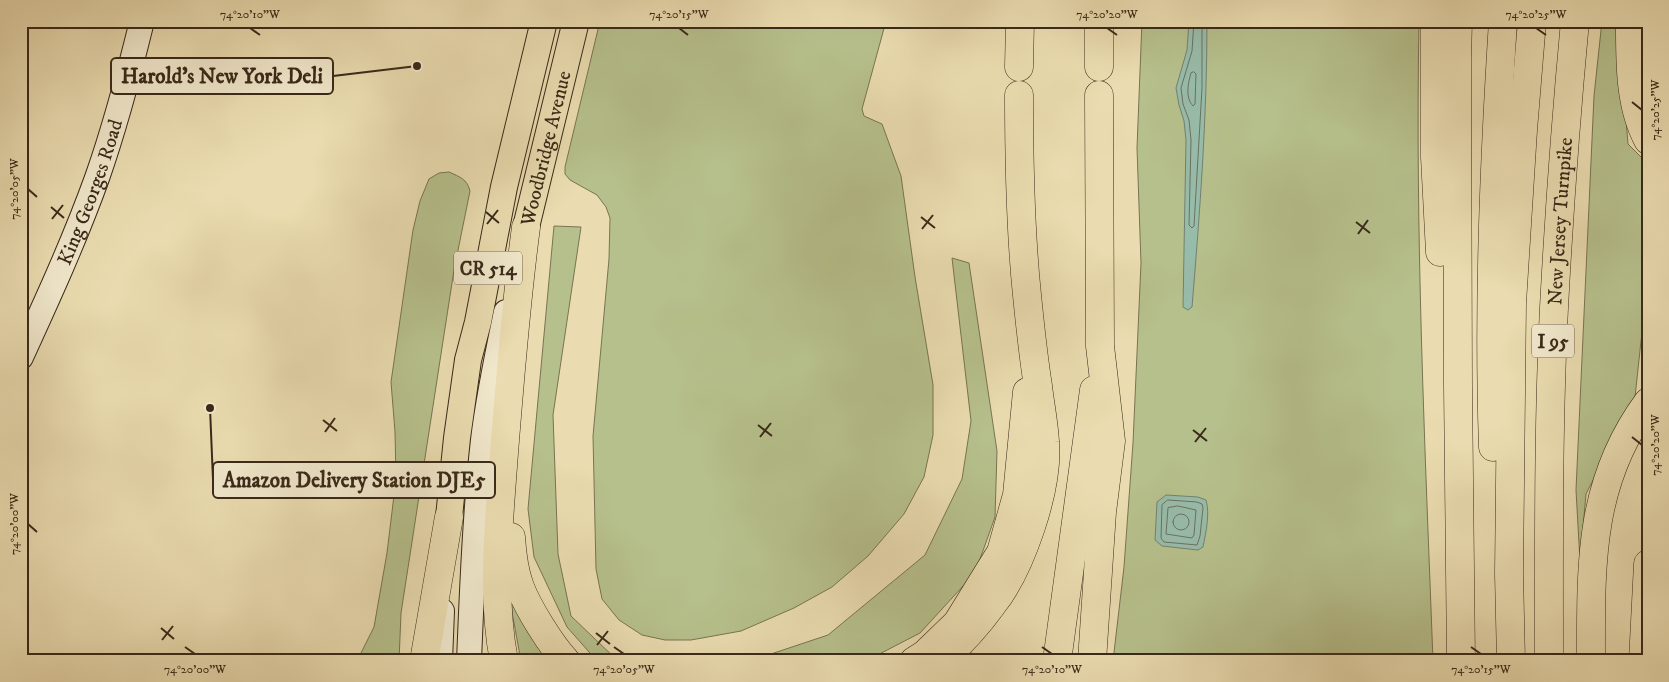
<svg xmlns="http://www.w3.org/2000/svg" width="1669" height="682" font-family="'IM FELL DW Pica',serif">
  <style>
    .green { fill: #b6c08c; stroke: #787452 }
    .water { fill: #98bcaa; stroke: #728170 }
    .lines { fill: none; stroke-linecap: round; stroke-linejoin: round }
    .shore { stroke: #687262; stroke-width: 1 }
    .secondary-casing { stroke: #392919; stroke-width: 26 }
    .primary-casing { stroke: #392919; stroke-width: 28 }
    .highway-casing { stroke: #392919; stroke-width: 29 }
    .secondary { stroke: #f1e8cc; stroke-width: 24 }
    .primary { stroke: #eadcb0; stroke-width: 26 }
    .highway { stroke: #eadcb0; stroke-width: 28 }
    .ticks { fill: none; stroke: #392919; stroke-width: 2 }
    .labels { text-anchor: middle; stroke-width: 5; stroke-linejoin: round; paint-order: stroke }
    .shield { fill: #f1e8cc; stroke: #70624f; stroke-width: 1 }
    .shield-label { font-size: 19px; font-weight: bold; fill: #392919 }
    .street-label { font-size: 20px; fill: #392919; stroke: #f1e8cc }
    .leader { fill: none; stroke: #392919; stroke-width: 2 }
    .callout-dot { fill: #392919; stroke: #f1e8cc; stroke-width: 2 }
    .callout { fill: #f1e8cc; stroke: #392919; stroke-width: 2 }
    .callout-label { font-size: 21px; text-anchor: middle; font-weight: bold; fill: #392919 }
    .neatline { fill: none; stroke: #392919; stroke-width: 2 }
    .ticks-label { font-size: 12px; text-anchor: middle; fill: #392919 }
  </style>
  <rect width="100%" height="100%" fill="#eadcb0"/>
  <filter id="stains"><feTurbulence type="fractalNoise" baseFrequency=".004" numOctaves="4"/><feColorMatrix values="0 0 0 0 .2 0 0 0 0 .09 0 0 0 0 .02 0 0 0 .5 -.17"/></filter>
  <radialGradient id="worn" r=".72"><stop offset=".6" stop-color="#630" stop-opacity="0"/><stop offset="1" stop-color="#630" stop-opacity=".3"/></radialGradient>
  <path class="green" d="M600,21h286l-24,88 2,7 18,8 19,52 14,101 18,108v50l-9,42 -20,37 -36,42 -36,31 -38,21 -53,23 -50,9h-26l-23,-5 -23,-15 -17,-21 -6,-30 -3,-133 16,-177 1,-41 -4,-11 -9,-12 -27,-15 -5,-6v-7z
    M1142,21h277c-4,213 6,427 14,640h-320l11,-94 9,-124 8,-180 -4,-115z
    M1602,21h16l10,123 20,20v112l-13,121 -49,97 -6,67 -4,-71 18,-394z
    M449,172c11,5 18,7 21,19l-16,79 -53,343 -2,48h-42l17,-34 13,-74 9,-74 -1,-47 -4,-50 22,-152 7,-29 9,-22 10,-6z
    M554,226l27,1 -28,188 5,139 13,62 47,45h-21l-30,-34 -33,-70 -6,-48z
    M952,258l17,5 28,188 -2,66 -20,56 -55,60 -54,28h-116l78,-26 97,-80 37,-76 9,-58z
    M510,601l45,60h-34z
    M971,653l29,7 1,1h-41z"/>
  <path class="water" d="M1189,21h18c0,96 -7,190 -15,286l-4,3 -5,-3 3,-167 -2,-19 -5,-16 -3,-17 11,-38z
    M1166,495l32,2 8,3c4,14 0,32 -3,47l-5,3 -36,-4 -7,-6 2,-38z"/>
  <g class="lines">
    <path class="shore" d="M1194,21l-2,30 -11,37 2,16 6,16 2,20 -2,85 3,3 2,-2 8,-138v-67
      M1194,72l2,2 -1,30 -2,2c-8,-8 -5,-23 -2,-33z
      M1168,500l29,2 5,2 1,4 -3,28 -3,9 -33,-3 -3,-4 1,-33z
      M1178,506l18,4 -2,25 -2,3 -26,-4 2,-26z
      M1173 522a8 8 0 1 1 16 0a8 8 0 1 1-16 0Z"/>
    <g class="secondary-casing">
      <g id="secondary">
        <path id="s1" d="M21,357c27,-59 54,-118 76,-179 18,-51 32,-104 45,-157"/>
        <path d="M440,661l2,-50"/>
        <path d="M469,661c3,-74 6,-148 14,-221 5,-43 14,-85 23,-128"/>
      </g>
    </g>
    <g class="primary-casing">
      <g id="primary">
        <path id="s2" d="M526,227l50,-206"/>
        <path d="M449,517l8,-79 11,-78 10,-38 26,-135 40,-166"/>
      </g>
    </g>
    <g class="highway-casing">
      <g id="highway">
        <path d="M1435,21v136l5,95"/>
        <path d="M1458,21l-1,37 1,328 3,275"/>
        <path d="M1630,21c0,39 -1,84 18,119"/>
        <path d="M1019,67l1,-46"/>
        <path d="M1099,67v-46"/>
        <path d="M1493,447c-5,-142 1,-284 10,-426"/>
        <path d="M511,537c1,16 3,34 9,50 8,21 31,58 46,74"/>
        <path d="M424,661l25,-144"/>
        <path d="M504,661c-13,-68 -5,-139 0,-208 6,-76 12,-151 22,-226"/>
        <path d="M914,661l11,-7 32,-31 44,-71 16,-57 10,-103"/>
        <path d="M941,661c19,-17 36,-35 51,-56 29,-36 57,-117 53,-163 -1,-19 -5,-38 -7,-56 -5,-31 -8,-61 -11,-91 -7,-67 -8,-133 -8,-200"/>
        <path d="M1057,661l37,-271"/>
        <path d="M1092,661l10,-149 9,-71 -11,-95 -1,-251"/>
        <path d="M1511,661l-2,-87 3,-271 11,-173 9,-109"/>
        <path id="s3" d="M1549,661c0,-118 -1,-235 5,-353 5,-95 12,-191 21,-287"/>
        <path d="M1591,661c0,-95 -3,-178 57,-259"/>
        <path d="M1643,661l5,-97"/>
      </g>
    </g>
    <use href="#secondary" class="secondary"/>
    <use href="#primary" class="primary"/>
    <use href="#highway" class="highway"/>
  </g>
  <path class="ticks" d="M250,28l10,7M679,28l9,7M1107,28l10,7M1536,28l10,7M1632,102l10,8M28,189l9,8M51,207l13,11M486,212l13,11M921,217l14,11M52,219l11,-14M1356,222l14,11M487,224l11,-14M922,229l11,-14M1358,234l10,-14M323,420l14,11M758,425l14,11M1193,430l14,11M325,432l10,-14M760,437l11,-14M1632,437l10,8M1195,442l11,-14M28,524l9,8M161,628l13,11M596,633l14,11M162,640l11,-14M597,645l11,-14M185,647l10,7M614,647l10,7M1042,647l10,7M1471,647l10,7"/>
  <g class="labels">
    <g class="shield">
      <rect x="454" y="251.5" width="68" height="33" rx="4"/>
      <rect x="1532" y="324.5" width="42" height="33" rx="4"/>
    </g>
    <g class="shield-label">
      <text x="488" y="275">CR 514</text>
      <text x="1553" y="348">I 95</text>
    </g>
    <g class="street-label">
      <text dy="7" stroke="none"><textPath href="#s2" startOffset="81">Woodbridge Avenue</textPath></text>
      <text dy="7" stroke="none"><textPath href="#s1" startOffset="179">King Georges Road</textPath></text>
      <text dy="7" stroke="none"><textPath href="#s3" startOffset="440">New Jersey Turnpike</textPath></text>
    </g>
  </g>
  <path class="leader" d="M417 66L333 76M210 408L213 480"/>
  <g class="callout-dot">
    <circle cx="417" cy="66" r="5"/>
    <circle cx="210" cy="408" r="5"/>
  </g>
  <g class="callout">
    <rect x="111" y="58" width="222" height="36" rx="5"/>
    <rect x="213" y="462" width="282" height="36" rx="5"/>
  </g>
  <g class="callout-label">
    <text x="222" y="83">Harold's New York Deli</text>
    <text x="354" y="487">Amazon Delivery Station DJE5</text>
  </g>
  <rect width="1669" height="682" fill="none" stroke="#eadcb0" stroke-width="55"/>
  <rect x="28" y="28" width="1614" height="626" class="neatline"/>
  <g class="ticks-label">
    <text x="250" y="18">74°20'10"W</text>
    <text x="679" y="18">74°20'15"W</text>
    <text x="1107" y="18">74°20'20"W</text>
    <text x="1536" y="18">74°20'25"W</text>
    <text transform="translate(1655 110) rotate(-90)" y="4">74°20'25"W</text>
    <text transform="translate(14 189) rotate(-90)" y="4">74°20'05"W</text>
    <text transform="translate(1655 445) rotate(-90)" y="4">74°20'20"W</text>
    <text transform="translate(14 524) rotate(-90)" y="4">74°20'00"W</text>
    <text x="195" y="673">74°20'00"W</text>
    <text x="624" y="673">74°20'05"W</text>
    <text x="1052" y="673">74°20'10"W</text>
    <text x="1481" y="673">74°20'15"W</text>
  </g>
  <rect width="100%" height="100%" filter="url(#stains)"/>
  <rect width="100%" height="100%" fill="url(#worn)"/>
</svg>
